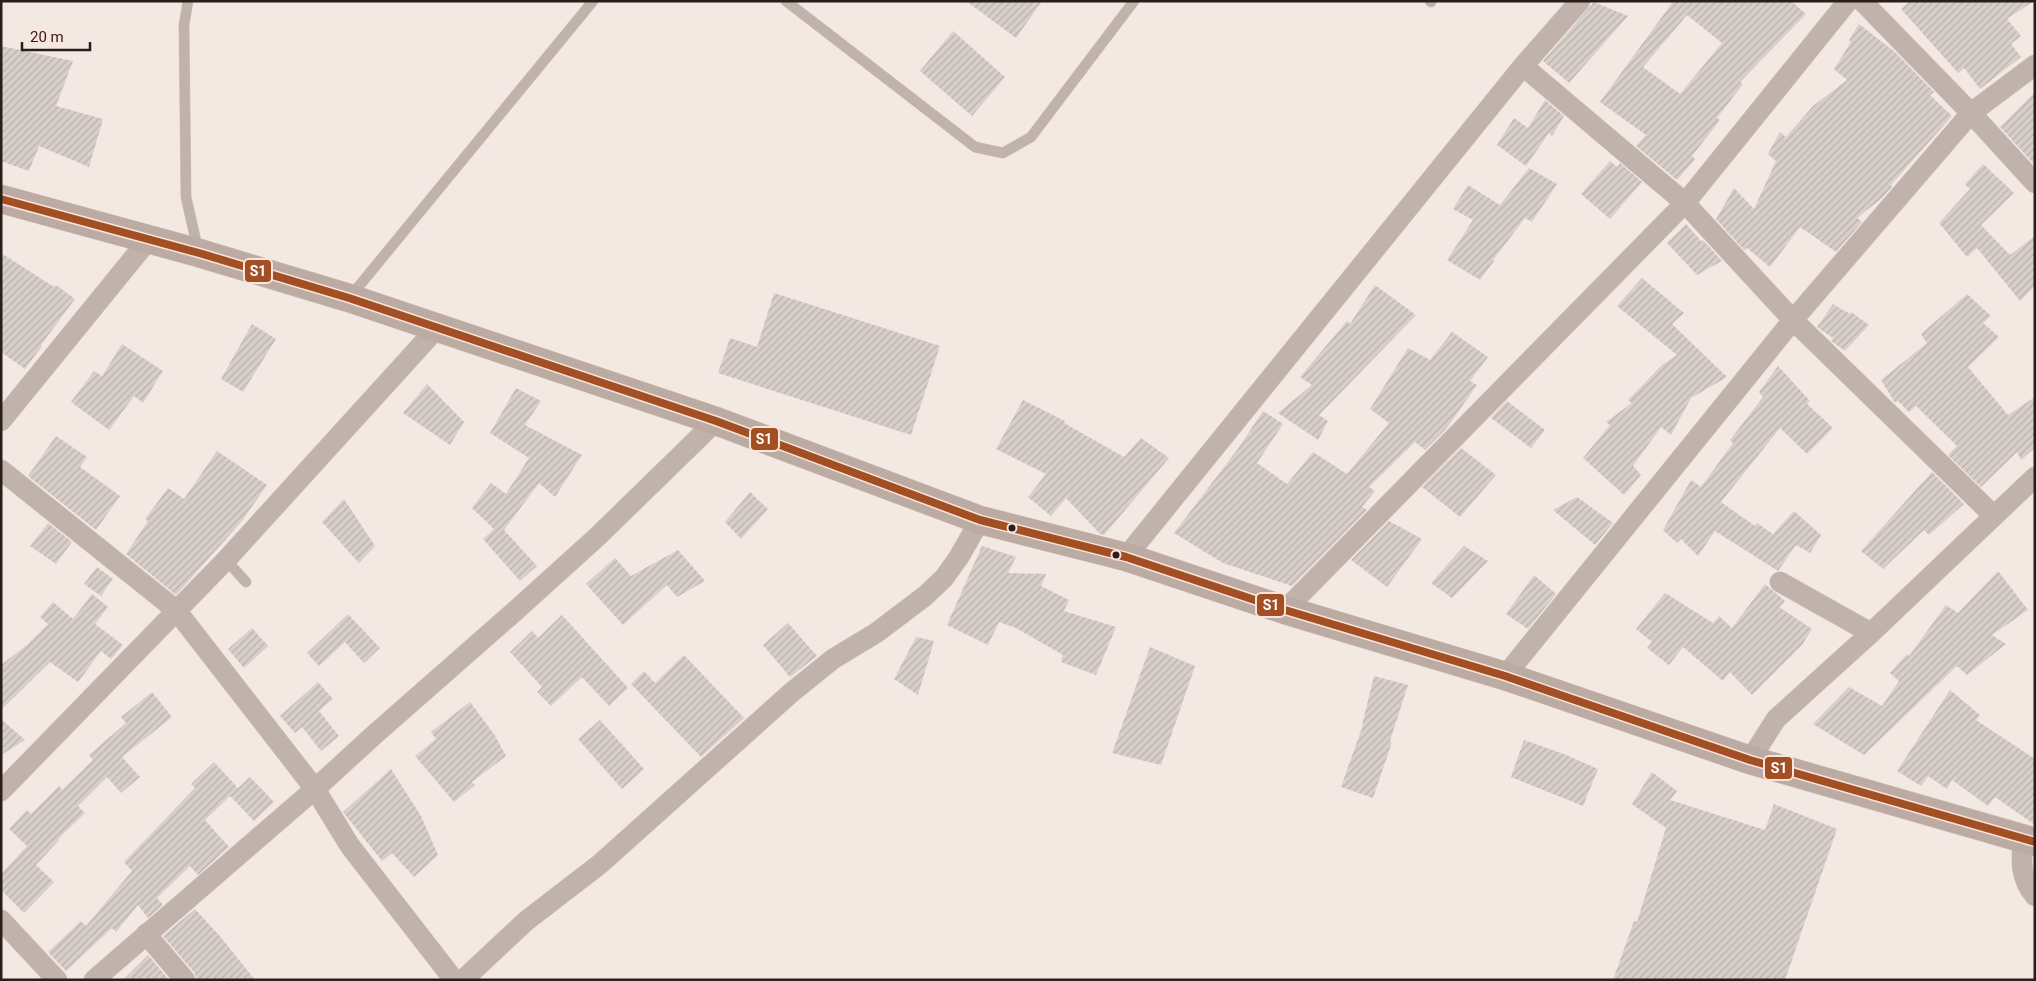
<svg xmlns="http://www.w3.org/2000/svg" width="2036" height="981" font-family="Roboto,sans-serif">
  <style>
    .building { fill: url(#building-hatch); fill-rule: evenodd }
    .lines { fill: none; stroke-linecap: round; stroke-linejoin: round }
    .service-casing { stroke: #cec5c0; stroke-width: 11 }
    .minor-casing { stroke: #cec5c0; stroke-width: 21 }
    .primary-casing { stroke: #cec5c0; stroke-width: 29 }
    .service { stroke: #c1b2ac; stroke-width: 10 }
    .minor { stroke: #c1b2ac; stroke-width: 20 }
    .primary { stroke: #bcaba2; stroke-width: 28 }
    .bus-1-casing { stroke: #fce4da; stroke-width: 11 }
    .bus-1 { stroke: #a14f23; stroke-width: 8 }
    .bus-dot { fill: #281f1c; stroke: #fce4da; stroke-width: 2 }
    .line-badge { stroke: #fce4da; stroke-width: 2 }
    .badge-label { font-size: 14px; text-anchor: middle; font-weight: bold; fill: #fff }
  </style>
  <defs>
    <pattern id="building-hatch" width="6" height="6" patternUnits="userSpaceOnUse" patternTransform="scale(1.25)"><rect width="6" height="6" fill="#d8cfca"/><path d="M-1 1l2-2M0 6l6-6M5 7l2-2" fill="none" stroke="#b9b1ad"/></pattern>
  </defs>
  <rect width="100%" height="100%" fill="#f4e8e2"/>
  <path class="building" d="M966,1h76l-26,37z
    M1670,1h121l15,13 -66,68 3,2 -26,34 3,2 -28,36 3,3 -18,21 -41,-34 10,-11 -46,-33 72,-99zM1687,15l35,28 -42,51 -37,-27z
    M1910,1h124l-27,18 14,17 -10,8 10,13 -41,32 -16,-21 -6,5 -57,-64z
    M1594,2l34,14 -59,67 -26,-22z
    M1859,24l36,28 39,40 -4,3 22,21 -61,69 1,2 -10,11 -25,20 5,4 -26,30 -36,-25 -30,40 -23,-19 -3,2 -28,-31 18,-31 20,21 22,-48 -8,-7 12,-22 6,5 27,-31 34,-26 -13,-11 17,-27 -2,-2z
    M953,31l52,46 -33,39 -52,-45z
    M1,46l72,15 -17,45 47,13 -14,48 -50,-21 -10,25 -28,-10z
    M2035,92v73l-35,-38z
    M1545,100l19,16 -12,20 -3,-3 -23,33 -29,-21 17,-27 14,10z
    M1610,161l7,6 3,-4 22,19 -32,37 -29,-25z
    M1983,164l31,29 -33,32 29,30 25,-19v50l-15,15 -43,-53 -10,9 -28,-34 31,-34 -5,-5z
    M1529,168l28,16 -25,38 -7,-4 -32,42 1,1 -14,19 -33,-20 26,-40 -20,-11 15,-24 32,20z
    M1686,224l16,18 1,-2 19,21 -25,14 -30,-32z
    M1,253l53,34 2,-2 19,14 -34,46 1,1 -17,23 -24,-17z
    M1642,278l42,35 -12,11 55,53 -36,21 -20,37 -10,-8 -28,39 8,9 -17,20 -41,-37 27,-33 -4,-3 26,-19 -4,-3 34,-35 15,-10 -60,-49z
    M1375,285l41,30 -97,100 9,6 -10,19 -40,-27 34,-28 -12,-8 47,-56 3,3z
    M774,293l166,53 -29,89 -193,-62 12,-35 27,9z
    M1967,294l24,22 -8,7 16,14 -31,30 40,48 27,-18v51l-14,12 -4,-8 -36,35 -33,-32 9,-9 -41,-40 -7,6 -11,-11 -3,2 -14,-23 46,-37 -6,-9z
    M1833,304l17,10 1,-2 18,13 -24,26 -14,-10 2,-3 -16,-11z
    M252,324l24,15 -33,53 -22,-13z
    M1452,332l36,25 -18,24 7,4 -31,44 -21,21 -10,-8 -46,45 6,4 -13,16 5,3 -75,76 -69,-23 -49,-30 63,-83 26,-39 20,13 -26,39 30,21 26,-32 34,22 42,-51 -19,-14 38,-61 22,12z
    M122,344l41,27 -20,32 -9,-7 -25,34 -38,-28 23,-31 8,5z
    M1778,366l32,35 -3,3 26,24 -26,26 -27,-26 -59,74 34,24 2,-3 16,11 21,-23 27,24 -11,18 -14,-8 -18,26 -63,-40 -17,25 -17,-17 -4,4 -14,-13 28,-50 10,7 32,-44 -3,-3 33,-43 -4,-5z
    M427,384l37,38 -14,23 -47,-32z
    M516,388l25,13 -16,24 57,30 -27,42 -16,-14 -35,47 33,36 -17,15 -37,-42 11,-10 -22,-21 19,-25 15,11 23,-36 -39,-25z
    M1023,400l42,21 -1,2 60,34 17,-19 28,20 -65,77 -4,-1 -34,-36 -15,18 -23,-19 18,-23 -50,-25z
    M1507,401l38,29 -14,18 -40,-30z
    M56,436l31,21 -7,10 40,29 -24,34 -68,-54z
    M1461,448l35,27 -36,42 -38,-30z
    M217,451l50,34 -25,36 -66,74 -50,-41 22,-33 -3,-2 23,-31 16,11z
    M1932,472l32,32 -35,31 -5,-5 -41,39 -22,-18z
    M750,492l18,17 -27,30 -16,-17z
    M1577,497l36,26 -18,22 -42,-35z
    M344,499l31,47 -16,17 -37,-41z
    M1389,521l33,18 -35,48 -36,-27z
    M48,523l24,19 -16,22 -26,-18z
    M982,546l34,11 -8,16 38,1 -5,12 28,14 -5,11 52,16 -20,48 -35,-13 2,-7 -47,-27 -17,-6 -11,23 -41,-20z
    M1464,546l24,15 -36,37 -21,-15z
    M678,550l27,31 -28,16 -10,-12 -44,40 -37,-41 29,-26 16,18z
    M97,567l16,12 -12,17 -17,-12z
    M1998,571l30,39 -36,25 14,9 -39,31 -10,-9 -93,89 -51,-31 36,-37 33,19 17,-25 -9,-8 17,-19 2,2 37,-51 12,8z
    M1534,575l22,19 -28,35 -22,-15z
    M1765,584l20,17 -6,6 33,22 -10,16 -50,50 -22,-23 -7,9 -40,-34 -14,18 -22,-17 5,-6 -16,-13 29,-36 48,30 6,-7 13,12z
    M92,594l16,13 -13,17 28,21 -12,14 -10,-8 -23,31 -28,-20 -49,48v-45l27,-21 20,-20 -8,-7 13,-15 20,17z
    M348,614l32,34 -16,15 -19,-21 -26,24 -12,-13z
    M562,615l66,73 -19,18 -27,-29 -31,29 -14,-14 5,-5 -32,-35 22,-21 6,7z
    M788,623l29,33 -27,21 -27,-32z
    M252,628l16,18 -24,22 -16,-19z
    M916,637l18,4 -16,54 -24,-16z
    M1150,647l45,19 -34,99 -49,-12z
    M684,655l60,63 -43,39 -70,-73 13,-13 11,12z
    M1374,676l34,9 -18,56 2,1 -19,56 -32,-11 22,-62h-1z
    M318,682l15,17 -14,12 20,25 -18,15 -19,-24 -7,6 -15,-17z
    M1950,690l30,25 -4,5 59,39v66l-40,-28 -7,9 -36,-26 -5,9 -19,-13 -7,10 -24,-15z
    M152,692l20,25 -50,40 18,20 -19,16 -14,-16 -29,29 7,7 -27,26 1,1 -23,25 18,17 -30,31 -23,-23v-16l26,-28 -18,-17 18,-19 4,4 28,-28 3,4 31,-30 -4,-5 37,-32 -5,-6z
    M470,702l24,32 12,22 -34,26 3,3 -21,17 -39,-46 21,-17 -5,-7z
    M1,719l24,21 -24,15z
    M600,720l44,49 -22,20 -44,-50z
    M1524,740l40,14 34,15 -15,37 -72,-29z
    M214,762l24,26 12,-11 24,25 -20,19 -24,-25 -25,24 24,27 -31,28 -8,-9 -33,32 6,7 -15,13 -10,-13 -22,27 -4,-4 -46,43 -18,-19 33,-31 5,5 46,-55 -8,-9 71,-74 -4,-4z
    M391,769l30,47 17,39 -24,22 -22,-24 -10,8 -39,-49z
    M1652,772l25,19 -7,9 95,30 9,-26 63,25 -52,151h-172l21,-59 3,1 29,-94 -34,-24z
    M195,909l24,26 36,45h-58l-3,-8 -31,-36z
    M148,955l21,25h-46z"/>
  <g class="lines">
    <g class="service-casing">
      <path id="service" d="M188,1l-4,24 2,172 12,53
        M786,1l189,146 28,6 28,-16 103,-136
        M1430,1l1,1
        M350,297l243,-296
        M226,560l20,22"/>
    </g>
    <g class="minor-casing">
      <path id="minor" d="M1862,1l109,112 64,70
        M1523,66l162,137 108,117 201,196
        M1,421l148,-182
        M1,470l175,140 139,179 35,57 104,134
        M1126,557l397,-491 57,-65
        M1780,582l91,51
        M1285,610l400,-407 163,-202
        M1505,676l288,-356 178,-207 64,-48
        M1750,760l26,-41 95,-86 164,-156
        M1,791l225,-231 211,-232
        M2023,838c-2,22 -3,41 12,58
        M1,920l56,60
        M146,934l39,46
        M94,980l221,-191 59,-54 140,-123 83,-75 119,-116
        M463,980l63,-59 74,-57 192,-172 41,-33 43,-26 49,-37 19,-18 15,-21 21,-37"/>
    </g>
    <g class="primary-casing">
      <path id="primary" d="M1,199l198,54 150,45 367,123 264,99 146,37 159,53 220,66 245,84 285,82"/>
    </g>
    <use href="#service" class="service"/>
    <use href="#minor" class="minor"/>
    <use href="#primary" class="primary"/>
    <g class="bus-1-casing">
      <path id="bus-1" d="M1,199l198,54 150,45 367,123 264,99 146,37 159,53 220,66 245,84 285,82"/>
    </g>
    <use href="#bus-1" class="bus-1"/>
  </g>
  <g class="bus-dot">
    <circle cx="1012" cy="528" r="4.5"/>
    <circle cx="1116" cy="555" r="4.5"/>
  </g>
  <g class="line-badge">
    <rect x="244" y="259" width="28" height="24" rx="5" fill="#a14f23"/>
    <rect x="750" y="427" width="29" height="24" rx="5" fill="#a14f23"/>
    <rect x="1256" y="593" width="29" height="24" rx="5" fill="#a14f23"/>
    <rect x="1764" y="756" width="29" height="24" rx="5" fill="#a14f23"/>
  </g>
  <g class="badge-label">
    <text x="258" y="276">S1</text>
    <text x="764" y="444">S1</text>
    <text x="1271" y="610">S1</text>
    <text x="1779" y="773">S1</text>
  </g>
  <rect width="2036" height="981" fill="none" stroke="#281f1c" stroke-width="5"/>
  <path d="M22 42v8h68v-8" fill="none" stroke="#281f1c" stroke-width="2.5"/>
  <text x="30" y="42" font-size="15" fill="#281f1c" stroke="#fce4da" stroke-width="4" paint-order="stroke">20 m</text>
</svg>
